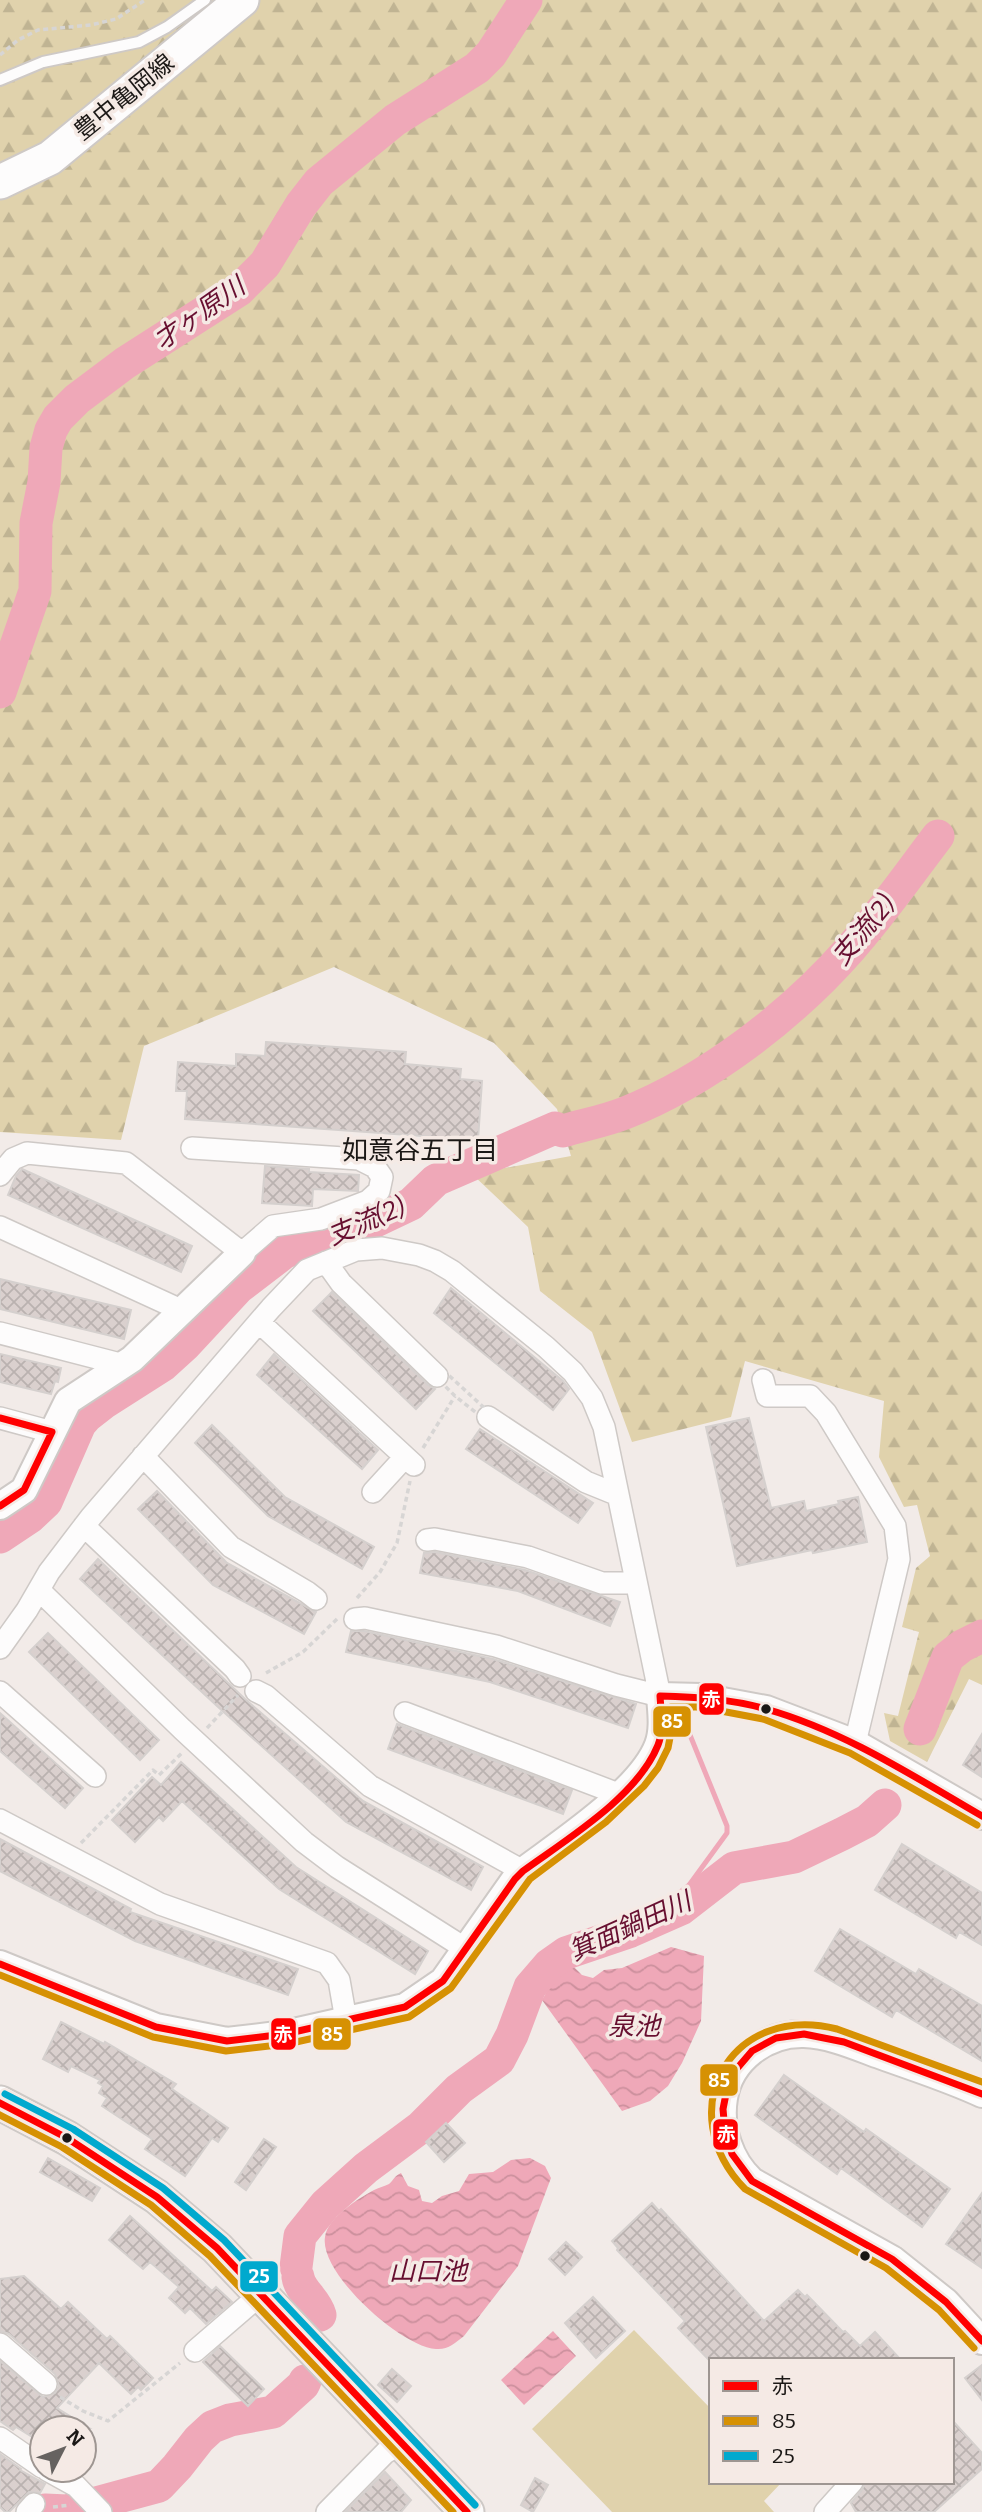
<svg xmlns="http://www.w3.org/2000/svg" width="982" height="2512" font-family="Bitter,'Noto Sans JP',serif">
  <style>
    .forest { fill: url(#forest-firs) }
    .pitch { fill: #e0d2ac }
    .water { fill: url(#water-waves) }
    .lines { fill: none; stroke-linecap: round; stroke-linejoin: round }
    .stream { stroke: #efa8b8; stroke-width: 5 }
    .river { stroke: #efa8b8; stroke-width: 33 }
    .building { fill: url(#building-cross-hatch); stroke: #d5d0ce; stroke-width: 2 }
    .service-casing { stroke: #cec9c6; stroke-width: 14 }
    .minor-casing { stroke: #cec9c6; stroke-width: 24 }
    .tertiary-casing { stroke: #cec9c6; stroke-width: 30 }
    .primary-casing { stroke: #cec9c6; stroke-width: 37 }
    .path { stroke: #d7d5d4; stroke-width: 3.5; stroke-dasharray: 5 3.5; stroke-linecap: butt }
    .service { stroke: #fdfcfc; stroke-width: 10 }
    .minor { stroke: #fdfcfc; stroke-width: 21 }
    .tertiary { stroke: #fdfcfc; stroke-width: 26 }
    .primary { stroke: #fdfcfc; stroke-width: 33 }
    .bus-1-casing { stroke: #f5eae5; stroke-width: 12 }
    .bus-2-casing { stroke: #f5eae5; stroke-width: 12 }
    .bus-3-casing { stroke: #f5eae5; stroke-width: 12 }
    .bus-1 { stroke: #f00; stroke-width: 7 }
    .bus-2 { stroke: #d69103; stroke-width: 7 }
    .bus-3 { stroke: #00a9ce; stroke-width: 7 }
    .bus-dot { fill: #1b1816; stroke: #f5eae5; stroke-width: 2.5 }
    .labels { text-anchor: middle; stroke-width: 7; stroke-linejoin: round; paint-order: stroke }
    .street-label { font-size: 24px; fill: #1b1816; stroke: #f5eae5 }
    .water-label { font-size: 26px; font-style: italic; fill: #670f30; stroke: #f5eae5 }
    .neighbourhood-label { font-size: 26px; fill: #1b1816; stroke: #f5eae5 }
    .line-badge { stroke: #f5eae5; stroke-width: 2.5 }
    .badge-label { font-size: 19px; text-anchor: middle; font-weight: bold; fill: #fff }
  </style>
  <defs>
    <pattern id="forest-firs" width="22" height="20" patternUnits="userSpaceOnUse" patternTransform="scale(1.75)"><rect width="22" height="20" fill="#e0d2ac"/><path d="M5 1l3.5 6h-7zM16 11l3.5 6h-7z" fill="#c0b493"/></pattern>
    <pattern id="water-waves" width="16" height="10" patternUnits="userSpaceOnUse" patternTransform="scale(1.75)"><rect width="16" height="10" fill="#efa8b8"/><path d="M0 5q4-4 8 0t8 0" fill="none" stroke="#cc909d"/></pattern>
    <pattern id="building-cross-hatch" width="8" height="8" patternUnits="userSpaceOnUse" patternTransform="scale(1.75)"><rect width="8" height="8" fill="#dad0ce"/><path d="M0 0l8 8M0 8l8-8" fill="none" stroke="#bab2b0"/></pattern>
  </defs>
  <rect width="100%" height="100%" fill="#f2ebe8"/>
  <path class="forest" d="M0,0h982v1685l-13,-6 -42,83 -37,-21 -6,-28 14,3 21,-84 -17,-5 14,-59 14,-12 -13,-51 -13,2 -25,-50 5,-56 -139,-40 -14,56 -99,25 -40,-110 -52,-41 -12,-64 -56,-53 99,-18 -14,-47 -63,-66 -160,-76 -190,79 -23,94 -121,-8z"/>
  <path class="pitch" d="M634,2330l77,79v73h71l-18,19 10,11h-162l-80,-83z"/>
  <path class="water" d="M671,1947l33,9 -3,65 -19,42 -14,23 -18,15 -28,10 -80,-111 13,-23 16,-13 11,11 11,3 11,-8 18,-2z
    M530,2158l15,8 6,12 -33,88 -54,70c-9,7 -16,14 -28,13 -35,-2 -117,-76 -111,-112 3,-20 33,-38 49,-47 4,-2 11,-4 15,-6 5,-4 5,-8 12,-11l7,13 11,4 3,11 10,2 10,-7 17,-5 10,-17 24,-2 18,-12z
    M553,2331l23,25 -52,49 -23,-25z"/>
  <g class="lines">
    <path class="stream" d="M668,1914l59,-81v-7l-37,-91"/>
    <path class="river" d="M0,692l35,-101 1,-68 8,-41 2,-34 5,-18 7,-12 19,-19 48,-36 114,-73 26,-26 36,-59 18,-23 76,-62 82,-52 14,-14 35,-54
      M0,1537l30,-20 16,-15 34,-78 7,-8 18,-14 58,-37 22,-20 53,-57 47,-36 84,-28 42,-20 25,-24 119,-52 8,3c20,-6 42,-10 62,-18 83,-33 166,-97 225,-164 32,-36 59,-75 88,-113
      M920,1729l28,-72 14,-11 20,-10
      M296,2267l4,-31 25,-31 41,-37 55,-41 38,-38 40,-29 13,-25 18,-48 19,-22 17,-12 65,-22 50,-22 53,-41 60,-11 48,-23 25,-13 18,-16
      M298,2277c2,14 18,23 22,38
      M45,2510l22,1 92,-25 18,-19 22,-28 13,-12 18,-7 43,-8 30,-27 2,-4"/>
  </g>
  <path class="building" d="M266,1042l140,10 -1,12 56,5 -1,10 22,2 -4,59 -293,-21 2,-28h-11l2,-29 58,4v-12l29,2z
    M265,1166l44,3v3l50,3 -1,16 -45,-2 -1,17 -50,-3z
    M22,1169l170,77 -11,26 -173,-77 8,-19z
    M0,1279l131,31 -7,29 -124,-30z
    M451,1288l112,93 6,8 -16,21 -119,-97z
    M332,1292l96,93 7,4 -19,20 -103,-98z
    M0,1354l61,14 -3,14 -3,-1 -4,13 -51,-12z
    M274,1354l104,96 -16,19 -105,-94z
    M749,1418l22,90 33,-7 2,10 33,-7 -1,-3 20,-4 9,45 -54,11 -1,-3 -75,16 -31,-139z
    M212,1425l73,72 89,50 -12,22 -94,-53 -73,-73z
    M480,1429l113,74 -15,20 -112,-74z
    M157,1491l70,72 89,49 -12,22 -91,-49 -75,-76z
    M435,1552l90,18 95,32 -10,24 -92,-35 -98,-18 4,-20z
    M98,1559l147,140 118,102 120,66 -12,23 -125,-68 -129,-116 -137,-127z
    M351,1631h13l129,28 143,45 -8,24 -138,-46 -144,-30z
    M48,1633l111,107 -19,20 -111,-108z
    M0,1713l83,75 -18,20 -65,-57z
    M397,1724l175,66 -9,24 -175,-65z
    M982,1734v43l-19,-12z
    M181,1762l115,105 132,84 -13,23 -136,-85 -97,-88 -19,20 -4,-4 -24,25 -23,-22 40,-43 9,8z
    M0,1839l131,70 -1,3 168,57 -10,26 -153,-54 -135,-70z
    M902,1844l80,49v52l-23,-13 -3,6 -81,-48z
    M840,1929l76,45 3,-5 63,37v55l-86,-51 -4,7 -77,-46z
    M61,2022l43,22 1,-2 71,42 -4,5 56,39 -10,14 -6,-4 -27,38 -40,-27 7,-10 -50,-33 5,-8 -8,-5 4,-7 -5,-3 2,-3 -29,-14 -3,6 -25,-13z
    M784,2075l80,57 2,-3 84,60 -28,38 -81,-59 -4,6 -82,-59z
    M446,2123l19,20 -21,19 -18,-20z
    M264,2139l12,8 -30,43 -11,-8z
    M48,2158l52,30 -8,13 -52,-29z
    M982,2193v75l-36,-24z
    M652,2203l7,8 2,-2 103,112 34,-31 7,7 2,-2 36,37 2,-1 15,15 15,-14 26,28h-192l-31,-32 7,-7 -68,-71 1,-2 -6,-7z
    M130,2216l82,75 4,-4 16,15 -26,22 -16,-16 -5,5 -16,-15 10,-11 -29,-25 -7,7 -34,-29z
    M566,2242l16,15 -17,18 -16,-16z
    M24,2276l37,33 7,-7 39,37 3,-3 43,42 -12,12 -3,-3 -7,7 -32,-31 -42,45 32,20h-47v15l-26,-16 -3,3 -13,-9v-60l43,36 12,-4 4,-7 -4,-12 -46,-40 -9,-3v-52z
    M593,2297l32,34 -29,27 -31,-35z
    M220,2346l44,43 -16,17 -45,-44z
    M982,2365v35l-17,-22z
    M392,2369l19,17 -14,16 -19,-17z
    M952,2420l30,33v16l-48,43h-78l-5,-9 11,-13 3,-8h87z
    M0,2454l21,15 -1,1 25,14 -5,9 -11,-1 -20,20h-4l-5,-5z
    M385,2472l26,28 -10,12h-56z
    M535,2478l13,7 -15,27 -12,-7z"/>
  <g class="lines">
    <g class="service-casing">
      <path id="service" d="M0,80l43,-18 96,-20 28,-15 38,-27"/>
    </g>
    <g class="minor-casing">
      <path id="minor" d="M0,1175l13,-16 14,-6 99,10 116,90 31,-27 48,-7 47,-18 11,-10 3,-14 -7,-10 -16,-8 -167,-11
        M0,1227l183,84
        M326,1262l15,21 96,93
        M259,1322l155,143
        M0,1333l124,32
        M763,1380l4,16h43l16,17 69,113 4,33 -44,184
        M488,1417l98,65 32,13
        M0,1418l52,14
        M143,1456l88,91 76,45 9,7
        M373,1492l32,-35
        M84,1526l151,143 5,7
        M427,1540l8,-1 93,18 74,26h34
        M39,1590l143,139 122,113 33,25 129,82
        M0,1648l27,-38 22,-38 42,-55 180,-209 36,-38 49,-20 26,-2 37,7 16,6 17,10 94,76 27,25 19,26 12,29 56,269 -44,-11 -120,-39 -131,-28 -10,1
        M256,1691l10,5 104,90 153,85
        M0,1692l95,84
        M405,1713l216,82
        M0,1820l160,84 167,59 12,17 7,40
        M0,2344l46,40
        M195,2351l66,-57
        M0,2438l42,29
        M47,2470l29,16 25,26
        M27,2512l7,-8
        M327,2512l58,-59 16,-10
        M825,2512l27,-30"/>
    </g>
    <g class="tertiary-casing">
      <path id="tertiary" d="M0,1506l24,-16 44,-89 64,-42 110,-106
        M0,1964l156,63 71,14 58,-7 120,-27 38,-26 72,-102 8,-8c40,-30 118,-81 135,-126 6,-16 3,-34 2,-49l41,1 65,12 89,34 127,73
        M982,2094c-32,-15 -67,-26 -100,-38 -25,-9 -51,-21 -78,-22 -38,-1 -74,26 -80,64 -5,30 6,63 28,83l140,78 54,43 36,39"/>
    </g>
    <g class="primary-casing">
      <path id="primary" d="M0,182l50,-24 192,-158
        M0,2103l67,35 90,59 60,51 250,264"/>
    </g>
    <path class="path" d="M0,55l18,-15 20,-10 53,-5 25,-6 29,-19
      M443,1370l48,44 -7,5 -29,-23 -18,-18z
      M423,1448l32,-52
      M357,1598l23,-26 17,-29 13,-62
      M266,1673l37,-21 34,-33
      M207,1728l31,-33
      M81,1843l72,-73 6,5 23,-22
      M60,2397l23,14 25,10 72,-58
      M53,2507l17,-2"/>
    <use href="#service" class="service"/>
    <use href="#minor" class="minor"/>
    <use href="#tertiary" class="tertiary"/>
    <use href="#primary" class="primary"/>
    <g class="bus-1-casing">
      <path id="bus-1" d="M0,1418l52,14 -28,58 -24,16
        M0,1964l156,63 71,14 58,-7 120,-27 38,-26 72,-102 8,-8c44,-32 114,-74 135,-126 6,-15 3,-33 2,-49 35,1 72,3 106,13 78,22 147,67 216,107
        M982,2094l-138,-52 -40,-8 -28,4 -24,13 -18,21 -6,12 -5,25 2,23 7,22 20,27 140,78 54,43 36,39
        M0,2103l67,35 90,59 60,51 250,264"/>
    </g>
    <g class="bus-2-casing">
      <path id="bus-2" d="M0,1975l153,62 73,14 61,-7 122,-27 42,-29 79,-109 76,-57 38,-36 14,-18 10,-20 4,-21 -1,-20h29l63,12 87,34 127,72
        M0,2115l62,32 89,58 59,51 243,256
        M974,2348l-35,-38 -53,-42 -141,-79c-75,-77 -15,-187 92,-160l145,53"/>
    </g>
    <g class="bus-3-casing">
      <path id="bus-3" d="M5,2094l68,35 90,59 61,52 251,265"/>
    </g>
    <use href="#bus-1" class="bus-1"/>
    <use href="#bus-2" class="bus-2"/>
    <use href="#bus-3" class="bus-3"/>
  </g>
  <g class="bus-dot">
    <circle cx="766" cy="1709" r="6"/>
    <circle cx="67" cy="2138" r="6"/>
    <circle cx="865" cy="2256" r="6"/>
  </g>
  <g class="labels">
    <g class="street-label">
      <text transform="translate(124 97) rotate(-39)" y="8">豊中亀岡線</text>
    </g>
    <g class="water-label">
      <text transform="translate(199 313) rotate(-35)" y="9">才ヶ原川</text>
      <text transform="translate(863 930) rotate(-50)" y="9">支流(2)</text>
      <text transform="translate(366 1221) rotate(-23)" y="9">支流(2)</text>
      <text transform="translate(630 1926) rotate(-24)" y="9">箕面鍋田川</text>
      <text x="634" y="2035">泉池</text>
      <text x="428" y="2280">山口池</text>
    </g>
    <g class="neighbourhood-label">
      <text x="420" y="1159">如意谷五丁目</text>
    </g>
  </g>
  <g class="line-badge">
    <rect x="698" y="1682" width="27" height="34" rx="7" fill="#f00"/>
    <rect x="652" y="1705" width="40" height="33" rx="7" fill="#d69103"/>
    <rect x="312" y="2017" width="40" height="34" rx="7" fill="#d69103"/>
    <rect x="270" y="2017" width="27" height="34" rx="7" fill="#f00"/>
    <rect x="699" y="2063" width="40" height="34" rx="7" fill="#d69103"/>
    <rect x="712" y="2118" width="27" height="33" rx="7" fill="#f00"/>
    <rect x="239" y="2260" width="40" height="33" rx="7" fill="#00a9ce"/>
  </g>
  <g class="badge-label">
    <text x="711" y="1706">赤</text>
    <text x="672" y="1728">85</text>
    <text x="332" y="2041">85</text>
    <text x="283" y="2041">赤</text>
    <text x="719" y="2087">85</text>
    <text x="726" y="2141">赤</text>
    <text x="259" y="2283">25</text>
  </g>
  <rect x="709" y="2358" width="245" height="126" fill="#f5eae5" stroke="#9e9692" stroke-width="2"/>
  <rect x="723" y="2381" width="35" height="10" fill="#ff0000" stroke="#9e9692" stroke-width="2"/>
  <text x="772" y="2393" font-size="21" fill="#1b1816">赤</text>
  <rect x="723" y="2416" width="35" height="10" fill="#d69103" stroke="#9e9692" stroke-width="2"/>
  <text x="772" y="2428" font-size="21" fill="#1b1816">85</text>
  <rect x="723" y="2451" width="35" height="10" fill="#00a9ce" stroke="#9e9692" stroke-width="2"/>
  <text x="772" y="2463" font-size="21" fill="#1b1816">25</text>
  <g transform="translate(63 2449) rotate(48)"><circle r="33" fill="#f5eae5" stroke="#9e9692" stroke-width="2"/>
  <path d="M0-5L12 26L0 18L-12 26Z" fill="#666260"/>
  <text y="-10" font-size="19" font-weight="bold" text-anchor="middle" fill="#1b1816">N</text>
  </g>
</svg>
